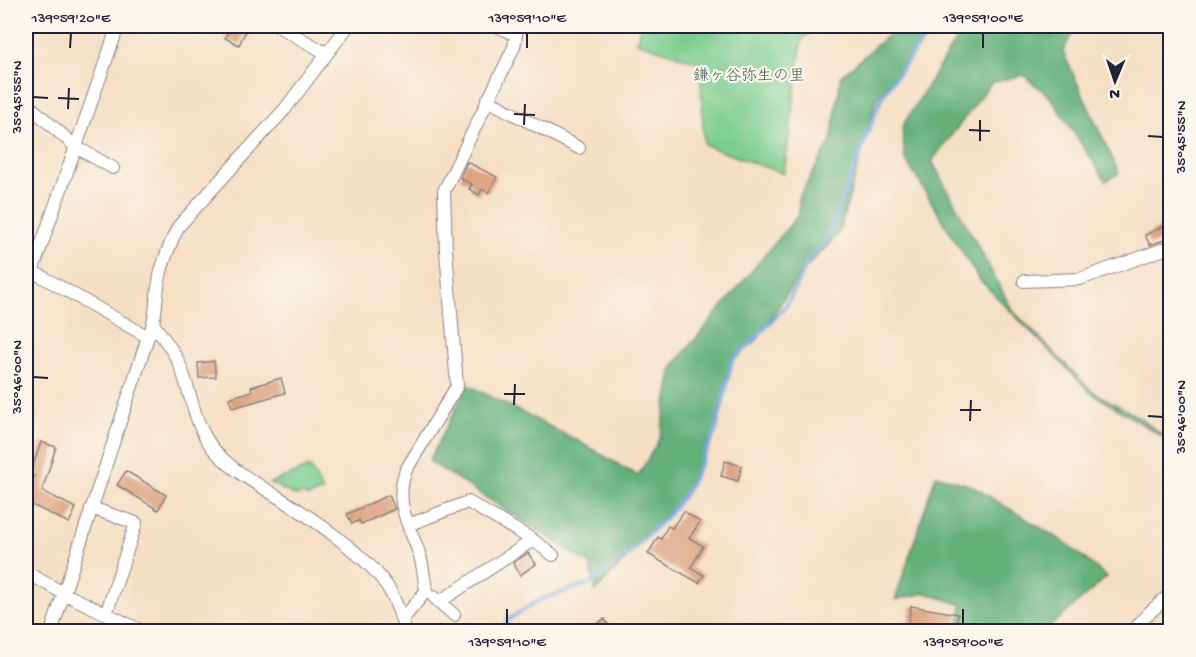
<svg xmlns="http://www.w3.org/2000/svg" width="1196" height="657" font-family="'Gochi Hand','Klee One',sans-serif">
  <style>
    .green { fill: #7bcd8f; stroke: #4e7865; stroke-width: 1.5 }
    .forest { fill: #64b07a; stroke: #43695a; stroke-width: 1.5 }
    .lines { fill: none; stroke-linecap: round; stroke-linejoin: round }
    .stream { stroke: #76a6e0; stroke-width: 4 }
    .building { fill: #db9e7c }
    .minor-casing { stroke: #8c8080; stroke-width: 14 }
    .minor { stroke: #fff; stroke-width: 12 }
    .ticks { fill: none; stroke: #22223b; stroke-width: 2 }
    .labels { text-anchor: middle; stroke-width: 4.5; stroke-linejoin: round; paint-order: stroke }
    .park-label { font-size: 16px; fill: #415e58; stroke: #fbf7ec }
    .neatline { fill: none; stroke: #22223b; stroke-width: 2 }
    .ticks-label { font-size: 15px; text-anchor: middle; fill: #22223b }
  </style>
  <rect width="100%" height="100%" fill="#fbf7ec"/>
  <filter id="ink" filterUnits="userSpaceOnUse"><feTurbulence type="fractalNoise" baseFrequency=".0167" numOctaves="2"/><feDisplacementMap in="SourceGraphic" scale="12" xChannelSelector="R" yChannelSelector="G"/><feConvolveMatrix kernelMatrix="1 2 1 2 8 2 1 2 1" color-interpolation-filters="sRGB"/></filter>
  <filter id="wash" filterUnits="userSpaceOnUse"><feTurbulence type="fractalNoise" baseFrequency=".008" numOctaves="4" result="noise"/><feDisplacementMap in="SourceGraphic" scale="24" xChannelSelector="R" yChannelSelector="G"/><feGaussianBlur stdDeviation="1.35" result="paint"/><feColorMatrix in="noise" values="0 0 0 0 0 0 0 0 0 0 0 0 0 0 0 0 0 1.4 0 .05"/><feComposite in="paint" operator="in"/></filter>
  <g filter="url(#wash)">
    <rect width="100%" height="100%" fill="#f5dfc4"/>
    <path class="green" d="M640,26h180l-18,13 -18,135 -80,-29 -4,-82 -63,-21z
      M310,467l13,24 -15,6 -5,-3 -7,2 -26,-13z"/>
    <path class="forest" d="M889,26h47l-60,74 -37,133 -41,43 -40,63 -26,23 -15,69 -33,66 -88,94 -6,-27 -161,-103 39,-76 110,56 60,35 22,-38 13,-72 126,-152v-17l32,-56 10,-65 52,-45z
      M964,26h112l-13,26 56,121 -13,8 -55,-83 -28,-23 -32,8 -59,78 81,150 79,80 48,27 30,23 -79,-48 -113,-115 -73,-119 -3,-32z
      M936,475l36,11 94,57 41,34 -62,54h-87l4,-26 -36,-12 -31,7z"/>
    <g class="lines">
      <path class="stream" d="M500,632l9,-13 32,-20 50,-16 28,-20 47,-46 21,-26 29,-61 16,-70 15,-13 39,-41 23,-47 16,-16 57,-147 50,-70"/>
    </g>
    <g id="blocks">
      <path class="building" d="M231,26h17l-9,19 -14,-7z
        M467,162l30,15 -9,16 -6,-4 -3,6 -10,-6 3,-5 -12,-6z
        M1166,225l4,13 -20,7 -5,-10z
        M214,361l2,16 -17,1 -1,-15z
        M281,378l4,15 -53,15 -3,-10 23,-7 -1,-4z
        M41,442l15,5 -14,44 34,17 -7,15 -43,-21v-7l8,-19 -4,-1z
        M725,461l17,5 -4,15 -17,-5z
        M126,471l40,24 -8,15 -41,-25z
        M389,495l6,14 -34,15 -2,-4 -7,4 -5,-10z
        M684,511l16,11 -11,16 14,8 -12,22 13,7 -5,8 -51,-29 10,-17 3,2 7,-13 4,2z
        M528,553l8,11 -16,11 -7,-12z
        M911,606l47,8 -3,18h-48z
        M605,619l7,13h-13l-4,-7z"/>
    </g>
  </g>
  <g filter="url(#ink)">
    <use href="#blocks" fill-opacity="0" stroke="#8c8080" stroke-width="1.5"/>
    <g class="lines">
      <g class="minor-casing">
        <path id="minor" d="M278,26l48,27
          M497,26l19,9
          M487,100l92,48
          M26,103l50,44 37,21
          M27,268l121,69
          M1024,281l56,-2 90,-32
          M26,289l92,-263
          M154,325c9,12 19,25 25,38 13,30 15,67 39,91 17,18 39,30 60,43 30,18 86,57 106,85 11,14 16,33 22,50
          M26,413v1
          M91,508l45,15 -30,91
          M408,525l60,-23 65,38 20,15
          M26,572l37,21 81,39
          M434,597l20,18
          M439,602l94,-62
          M401,618l6,-4 19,-23c-2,-13 -3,-27 -7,-38 -11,-30 -25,-51 -13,-83l51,-84 -11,-135 -2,-60 70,-144 2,-12 -2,-9
          M51,632l97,-295c9,-18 7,-37 11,-56 3,-19 11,-37 19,-54l107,-118 63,-83
          M1132,632l16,-18 22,-20"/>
      </g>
      <use href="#minor" class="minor"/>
    </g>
  </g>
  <path class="ticks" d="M70,48l1,-15M527,48v-15M983,48v-15M33,97l15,1M58,98l21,1M68,109l1,-21M514,114l21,1M524,125l1,-21M969,130l21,1M1148,136l15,1M980,141v-21M33,377l15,1M504,394h21M514,405l1,-21M960,410h21M1148,416l15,1M970,421l1,-21M507,624v-15M963,624v-15"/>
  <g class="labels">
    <g class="park-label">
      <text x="749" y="80">鎌ヶ谷弥生の里</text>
    </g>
  </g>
  <rect width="1196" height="657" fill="none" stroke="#fbf7ec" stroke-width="66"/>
  <g transform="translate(1115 81) rotate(182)" stroke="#fbf7ec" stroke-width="4.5" paint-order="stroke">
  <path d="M0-4.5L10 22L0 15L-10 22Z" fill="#22223b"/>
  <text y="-9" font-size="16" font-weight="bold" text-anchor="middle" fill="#22223b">N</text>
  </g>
  <rect x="33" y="33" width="1130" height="591" class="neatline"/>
  <g class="ticks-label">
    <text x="71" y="22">139°59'20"E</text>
    <text x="527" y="22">139°59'10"E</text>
    <text x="983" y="22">139°59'00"E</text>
    <text transform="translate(16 97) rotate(-90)" y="5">35°45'55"N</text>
    <text transform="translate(1180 137) rotate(-90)" y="5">35°45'55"N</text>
    <text transform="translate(16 377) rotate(-90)" y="5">35°46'00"N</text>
    <text transform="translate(1180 417) rotate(-90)" y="5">35°46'00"N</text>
    <text x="507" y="646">139°59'10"E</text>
    <text x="963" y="646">139°59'00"E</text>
  </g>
</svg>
